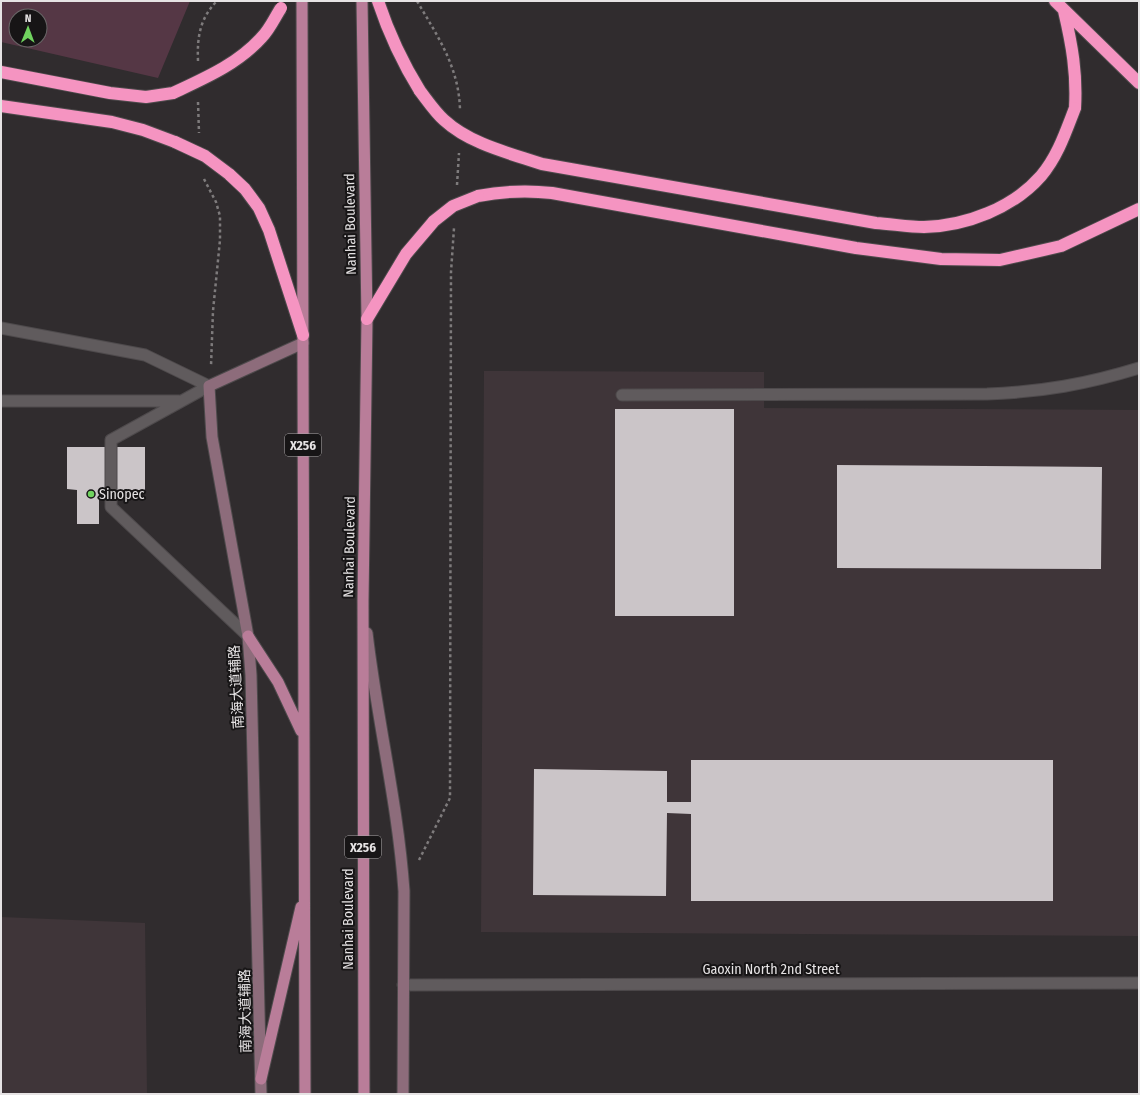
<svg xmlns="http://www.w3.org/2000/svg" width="1140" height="1095" font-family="'Fira Sans Condensed','Noto Sans SC',sans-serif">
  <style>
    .built { fill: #3f3539 }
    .green { fill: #553745; fill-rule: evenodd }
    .building { fill: #cbc5c8 }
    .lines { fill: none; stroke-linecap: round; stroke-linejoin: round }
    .service-casing { stroke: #4e4a4c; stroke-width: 13 }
    .tertiary-casing { stroke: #4e4a4c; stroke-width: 13 }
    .secondary-casing { stroke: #4e4a4c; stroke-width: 13 }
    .primary-casing { stroke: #4e4a4c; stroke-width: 13 }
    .motorway-casing { stroke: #4e4a4c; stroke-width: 14 }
    .path { stroke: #7e7b7c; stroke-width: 2.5; stroke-dasharray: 3 3; stroke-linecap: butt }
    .service { stroke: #605b5d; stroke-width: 11 }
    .tertiary { stroke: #605b5d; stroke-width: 11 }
    .secondary { stroke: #8d6c7b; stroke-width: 11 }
    .primary { stroke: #b97d99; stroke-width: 11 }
    .motorway { stroke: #f594c1; stroke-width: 12 }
    .motorway-bridge-casing { stroke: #4e4a4c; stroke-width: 14; stroke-linecap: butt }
    .motorway-bridge { stroke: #f594c1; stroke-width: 12 }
    .poi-dot { fill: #70d35f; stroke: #171516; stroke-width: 1.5 }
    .labels { text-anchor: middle; stroke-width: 4; stroke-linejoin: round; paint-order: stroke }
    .shield { fill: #171516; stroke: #a8a5a6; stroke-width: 1 }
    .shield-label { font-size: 13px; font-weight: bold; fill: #e6e3e4 }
    .street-label { font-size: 14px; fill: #e6e3e4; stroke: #171516 }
    .poi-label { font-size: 14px; fill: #e6e3e4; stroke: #171516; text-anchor: start }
  </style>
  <rect width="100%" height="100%" fill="#302c2e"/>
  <path class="built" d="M484,371l280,1v36l375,2v526l-658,-4z
    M1,917l144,6 2,171h-146z"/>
  <path class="green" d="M1,1h189l-32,77 -157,-36zM16,16h24v24h-24z"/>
  <path class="building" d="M615,409h119v207h-119z
    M67,447h78v43h-46v34h-22v-34l-10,-1z
    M837,465l265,2 -1,102 -264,-1z
    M691,760h362v141h-362v-87l-24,-1 -1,83 -133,-1 1,-126 133,2v31h24z"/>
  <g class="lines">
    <g class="service-casing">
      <path id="service" d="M1,328l144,27 64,31
        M209,386l-98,54v67l137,129
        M622,395l365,-1c55,-2 100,-10 152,-26
        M1,401h178"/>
    </g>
    <g class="tertiary-casing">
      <path id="tertiary" d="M403,985l736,-2"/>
    </g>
    <g class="secondary-casing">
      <path id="secondary" d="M367,633c10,87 31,171 37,258l-1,203
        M261,1094l-10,-419 -3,-39 -36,-199 -3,-51 94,-43"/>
    </g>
    <g class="primary-casing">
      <path id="primary" d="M302,1l3,1093
        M362,1l5,318 -4,282 1,493
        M248,636l30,46 23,49
        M261,1079l40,-172"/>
    </g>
    <g class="motorway-casing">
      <path id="motorway" d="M378,1c11,33 24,61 42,90
        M1055,1l84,82
        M1064,11c8,34 13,62 11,97
        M1,72l109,21 36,4 27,-4
        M1,106l111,16 31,8 32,12
        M229,174l16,15 14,19 10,22 34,105
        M478,196c26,-5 48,-6 74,-3l304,55 85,11 59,1 61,-14 78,-37
        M367,319l39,-65 28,-33"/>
    </g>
    <path class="path" d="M417,1c21,36 42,66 43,109
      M198,61c-1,-24 2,-43 19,-60
      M198,102l1,31
      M204,179l12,23 4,14v24l-7,71 -2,55
      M457,185l2,-32
      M419,860l31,-62 1,-526 3,-44"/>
    <use href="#service" class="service"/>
    <use href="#tertiary" class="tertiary"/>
    <use href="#secondary" class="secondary"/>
    <use href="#primary" class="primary"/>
    <use href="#motorway" class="motorway"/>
    <g class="motorway-bridge-casing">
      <path id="motorway-bridge" d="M420,91c7,9 15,21 24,29 26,24 65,33 98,44l334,59c16,1 33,4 48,4 42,-1 89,-19 117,-51 17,-20 25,-45 34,-68
        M173,93c32,-15 65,-29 89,-56 8,-8 13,-20 19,-29
        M175,142l30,14 24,18
        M434,221l19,-15 25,-10"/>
    </g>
    <use href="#motorway-bridge" class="motorway-bridge"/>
  </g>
  <circle class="poi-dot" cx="91" cy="494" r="4"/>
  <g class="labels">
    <g class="shield">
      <rect x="285" y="434" width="36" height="22" rx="3"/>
      <rect x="345" y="836" width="36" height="22" rx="3"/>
    </g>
    <g class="shield-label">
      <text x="303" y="450">X256</text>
      <text x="363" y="852">X256</text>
    </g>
    <g class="street-label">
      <text transform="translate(350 224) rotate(-91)" y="5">Nanhai Boulevard</text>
      <text transform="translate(349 547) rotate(-89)" y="5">Nanhai Boulevard</text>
      <text transform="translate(236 687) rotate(-93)" y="5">南海大道辅路</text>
      <text transform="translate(348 919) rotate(-90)" y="5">Nanhai Boulevard</text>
      <text x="771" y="974">Gaoxin North 2nd Street</text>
      <text transform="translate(245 1011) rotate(-91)" y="5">南海大道辅路</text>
    </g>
    <g class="poi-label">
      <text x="99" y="499">Sinopec</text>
    </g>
  </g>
  <rect width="1140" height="1095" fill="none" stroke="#e6e3e4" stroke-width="4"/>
  <g transform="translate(28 28) rotate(1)"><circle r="19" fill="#171516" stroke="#6a6768"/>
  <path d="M0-3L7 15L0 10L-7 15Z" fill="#70d35f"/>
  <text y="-6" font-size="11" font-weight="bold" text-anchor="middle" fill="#e6e3e4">N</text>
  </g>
</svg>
